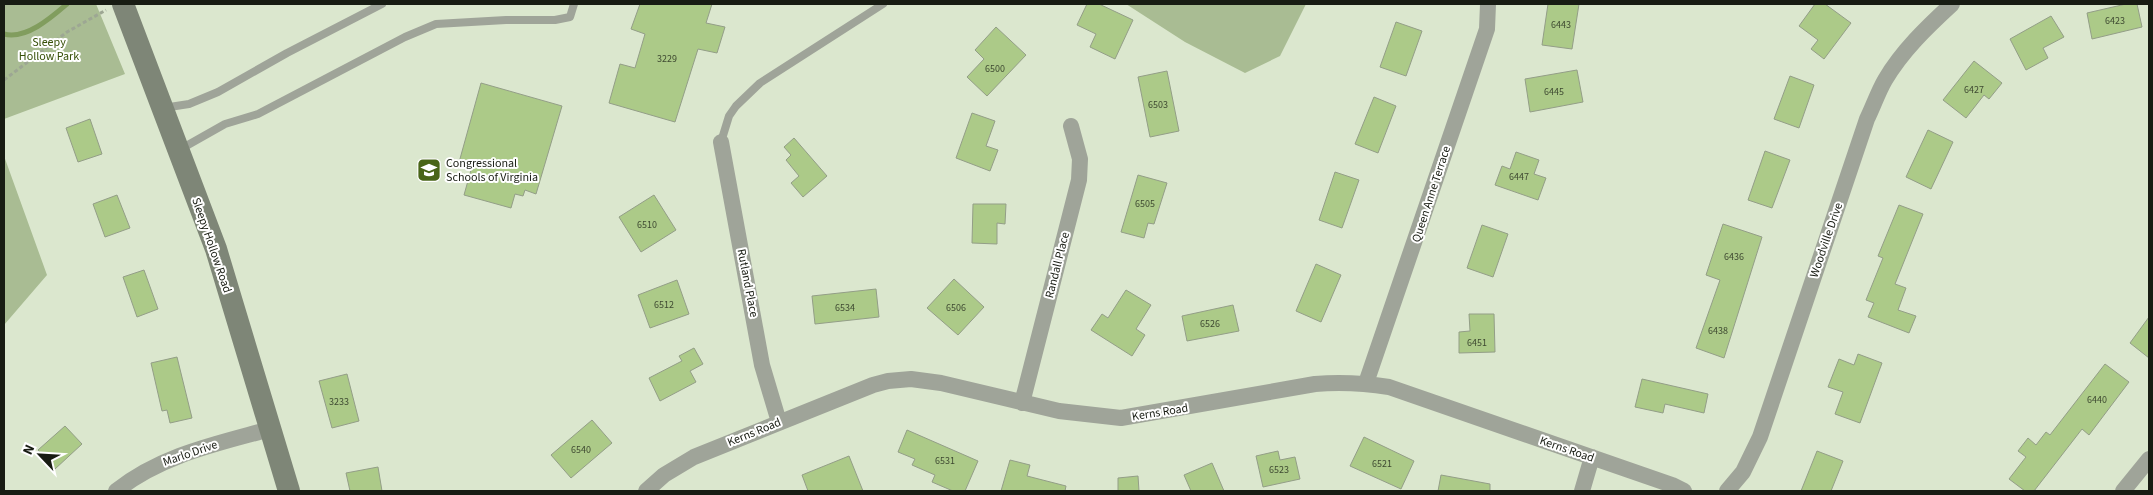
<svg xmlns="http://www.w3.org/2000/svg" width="2153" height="495" font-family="'Source Sans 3',sans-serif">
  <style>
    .green { fill: #a9bc93 }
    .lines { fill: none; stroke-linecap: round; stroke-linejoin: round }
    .stream { stroke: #819d5e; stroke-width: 5 }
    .building { fill: #acca88; stroke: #939e87 }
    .path { stroke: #9da793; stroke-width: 3; stroke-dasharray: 4 2.5; stroke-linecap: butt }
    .lane { stroke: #9fa499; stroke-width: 8 }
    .street { stroke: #9fa499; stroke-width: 16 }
    .secondary { stroke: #7e8677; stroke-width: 22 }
    .labels { text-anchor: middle; stroke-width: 4; stroke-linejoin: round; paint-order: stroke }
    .number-label { font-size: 10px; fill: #3d4830 }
    .park-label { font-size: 12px; fill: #375008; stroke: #fff }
    .poi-label { font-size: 12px; fill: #181c13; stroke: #fff; text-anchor: start }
    .street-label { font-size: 12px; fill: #181c13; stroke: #fff }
  </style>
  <rect width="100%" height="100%" fill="#dbe7ce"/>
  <path class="green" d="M4,4h92l29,70 -121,45z
    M1126,4h180l-26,52 -35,17 -60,-31z
    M4,156l43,119 -43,50z"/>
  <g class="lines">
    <path class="stream" d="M4,34c22,6 48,-17 63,-30"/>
  </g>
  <path class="building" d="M640,4h72l-6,19 19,4 -8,26 -19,-4 -23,73 -66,-19 11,-39 15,4 10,-34 -14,-5z
    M1087,4h12l34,16 -18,39 -25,-12 6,-13 -19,-9z
    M1548,4h31l-7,45 -30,-4z
    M1815,4h10l26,19 -27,36 -13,-10 7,-9 -19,-14z
    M2126,4h11l5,23 -50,12 -5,-26z
    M2051,16l13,21 -21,11 5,10 -22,12 -16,-31z
    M1396,22l26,9 -16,45 -26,-9z
    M996,27l30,28 -39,41 -20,-19 17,-18 -9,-9z
    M1974,61l28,22 -13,16 -5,-4 -18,23 -23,-18z
    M1577,70l6,32 -53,10 -5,-33z
    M1167,71l12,60 -29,6 -12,-60z
    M1790,76l24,9 -15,43 -25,-9z
    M481,83l81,23 -26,88 -11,-4 -2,6 -8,-2 -4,14 -47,-13 7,-25 -13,-4z
    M1374,97l22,9 -18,47 -23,-9z
    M972,113l23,8 -9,25 12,4 -8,21 -34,-13z
    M90,119l12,35 -24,8 -12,-34z
    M1928,130l25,12 -22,47 -25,-12z
    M794,138l33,38 -24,21 -12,-14 8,-7 -13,-16 5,-5 -7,-8z
    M1765,151l25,9 -18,48 -24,-8z
    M1516,152l23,8 -5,14 12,4 -8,22 -43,-15 7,-19 8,3z
    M1335,172l24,8 -17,48 -23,-8z
    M1138,175l29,8 -13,41 -6,-1 -4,15 -23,-6z
    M117,195l13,33 -25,9 -12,-33z
    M654,195l22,35 -35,22 -22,-35z
    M973,204h33l-1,20 -8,-1v21l-25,-1z
    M1899,205l24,9 -28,70 11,4 -8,22 18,6 -7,17 -41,-16 6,-14 -8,-3 17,-42 -5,-2z
    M1723,224l39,13 -38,121 -28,-10 24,-68 -14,-5z
    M1482,225l26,9 -15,43 -26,-9z
    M1316,264l25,11 -20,47 -25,-11z
    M144,270l14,39 -21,8 -14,-40z
    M954,279l30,28 -26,28 -31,-27z
    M677,280l12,34 -39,14 -12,-33z
    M876,289l3,28 -64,7 -3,-28z
    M1126,290l25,15 -15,24 9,6 -13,21 -41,-26 11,-16 6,4z
    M1233,305l6,26 -52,10 -5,-25z
    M1469,314h25l1,38 -36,1v-21l11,-1z
    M2149,317v41l-19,-15z
    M694,348l9,16 -13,7 6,11 -36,19 -11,-23 33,-17 -3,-5z
    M1858,354l24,9 -22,60 -25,-9 8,-22 -15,-5 11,-28 15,6z
    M177,357l15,61 -22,5 -3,-13 -5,1 -11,-48z
    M2105,364l24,18 -40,53 -7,-6 -48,62h-9l-16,-12 17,-22 -8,-6 10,-13 8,7 10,-13 4,3z
    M347,374l12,47 -27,7 -13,-47z
    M1642,379l66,15 -4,19 -39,-9 -2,9 -28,-6z
    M592,420l20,23 -41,35 -20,-23z
    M65,426l17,18 -27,25 -17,-19z
    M907,430l71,31 -13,30h-12l-21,-9 3,-7 -23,-10 3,-6 -17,-7z
    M1364,437l50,24 -13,28 -51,-23z
    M1278,451l2,9 15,-3 5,22 -37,8 -7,-31z
    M1817,451l26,10 -12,30h-30z
    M849,456l14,35h-55l-6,-16z
    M1010,460l20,5 -3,11 39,10 -1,5h-64z
    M1212,463l12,28h-33l-7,-16z
    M378,467l4,24h-32l-4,-18z
    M1441,475l49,9v7h-52z
    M1138,476l1,15h-21v-13z"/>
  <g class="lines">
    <path class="path" d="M4,80l63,-48 39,-22"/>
    <path class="lane" d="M163,108l26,-4 29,-12 69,-39 95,-49
      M721,142l8,-26 7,-10 24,-23 123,-79
      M179,150l46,-26 33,-10 147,-77 31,-13 70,-4h49l15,-3 4,-13"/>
    <path class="street" d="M721,142l41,223 17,57
      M1366,383l121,-354 1,-25
      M1022,403l57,-223 1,-21 -9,-33
      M116,491c45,-36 100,-47 154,-62
      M646,491l18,-16 30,-18 179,-72 15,-4 23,-2 30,4 118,28 62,7 194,-34c26,-2 48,-1 74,3l283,98 12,6
      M1582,491l10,-34
      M1727,491l16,-19 17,-35 107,-318c6,-12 11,-27 18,-39 17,-29 42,-53 67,-76
      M2123,491l26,-32"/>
    <path class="secondary" d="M123,4l93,245 73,242"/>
  </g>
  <defs>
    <g id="school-square" transform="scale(1.25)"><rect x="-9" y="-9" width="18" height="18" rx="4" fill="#496518" stroke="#fff"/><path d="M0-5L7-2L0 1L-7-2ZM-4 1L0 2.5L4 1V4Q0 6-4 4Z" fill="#fff"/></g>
  </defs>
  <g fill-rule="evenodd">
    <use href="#school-square" x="429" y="170"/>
  </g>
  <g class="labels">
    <g class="number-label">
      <text x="2115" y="24">6423</text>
      <text x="1561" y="28">6443</text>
      <text x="667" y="62">3229</text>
      <text x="995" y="72">6500</text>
      <text x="1974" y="93">6427</text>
      <text x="1554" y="95">6445</text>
      <text x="1158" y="108">6503</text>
      <text x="1519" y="180">6447</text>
      <text x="1145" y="207">6505</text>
      <text x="647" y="228">6510</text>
      <text x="1734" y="260">6436</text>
      <text x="664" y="308">6512</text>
      <text x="845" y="311">6534</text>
      <text x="956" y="311">6506</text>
      <text x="1210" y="327">6526</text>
      <text x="1718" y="334">6438</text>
      <text x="1477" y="346">6451</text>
      <text x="2097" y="403">6440</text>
      <text x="339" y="405">3233</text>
      <text x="581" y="453">6540</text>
      <text x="945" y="464">6531</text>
      <text x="1382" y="467">6521</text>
      <text x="1279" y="473">6523</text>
    </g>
    <g class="park-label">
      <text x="49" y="46">Sleepy<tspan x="49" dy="14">Hollow Park</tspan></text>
    </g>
    <g class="poi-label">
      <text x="446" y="167">Congressional<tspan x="446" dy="14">Schools of Virginia</tspan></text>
    </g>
    <g class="street-label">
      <text transform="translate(1431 194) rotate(-72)" y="4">Queen Anne Terrace</text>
      <text transform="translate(1826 240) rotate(-71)" y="4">Woodville Drive</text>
      <text transform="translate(212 245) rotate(71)" y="4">Sleepy Hollow Road</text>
      <text transform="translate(1057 265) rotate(-76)" y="4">Randall Place</text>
      <text transform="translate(748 283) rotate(79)" y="4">Rutland Place</text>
      <text transform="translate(1160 412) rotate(-9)" y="4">Kerns Road</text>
      <text transform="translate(754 432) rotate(-22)" y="4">Kerns Road</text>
      <text transform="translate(1567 449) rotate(19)" y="4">Kerns Road</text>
      <text transform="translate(190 453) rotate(-19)" y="4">Marlo Drive</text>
    </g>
  </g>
  <rect width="2153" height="495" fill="none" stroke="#181c13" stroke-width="10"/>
  <g transform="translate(40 455) rotate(295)" stroke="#ffffff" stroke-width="4" paint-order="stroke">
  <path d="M0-4L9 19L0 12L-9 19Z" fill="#181c13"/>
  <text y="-8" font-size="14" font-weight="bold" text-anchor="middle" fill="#181c13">N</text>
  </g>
</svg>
